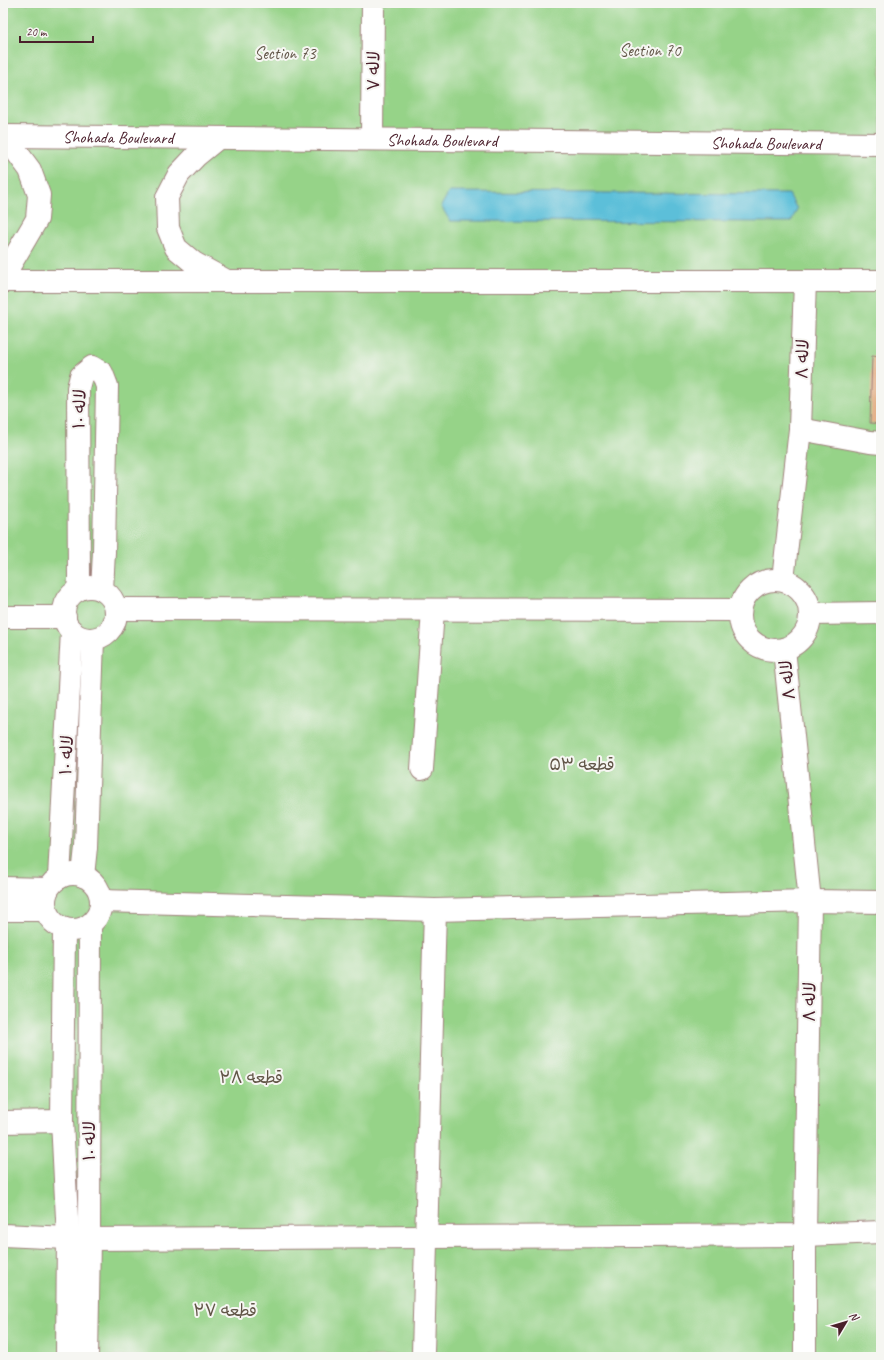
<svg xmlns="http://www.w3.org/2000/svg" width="884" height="1360" font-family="Caveat,'Playpen Sans Arabic',sans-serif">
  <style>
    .green { fill: #96d388; stroke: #70795a }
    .water { fill: #5bbfd9; stroke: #526f82 }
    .building { fill: #e4b28b }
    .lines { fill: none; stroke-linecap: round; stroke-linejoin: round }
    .minor-casing { stroke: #a0817c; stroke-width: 24 }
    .minor { stroke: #fff; stroke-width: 22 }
    .labels { text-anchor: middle; stroke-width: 4; stroke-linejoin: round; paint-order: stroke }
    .park-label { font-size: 17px; fill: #615547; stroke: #f6f6f2 }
    .street-label { font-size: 17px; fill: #4a1f2b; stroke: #f6f6f2 }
  </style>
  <rect width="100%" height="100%" fill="#f6f6f2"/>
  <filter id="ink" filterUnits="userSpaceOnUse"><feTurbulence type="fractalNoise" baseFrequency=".025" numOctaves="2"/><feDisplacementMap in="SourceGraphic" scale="8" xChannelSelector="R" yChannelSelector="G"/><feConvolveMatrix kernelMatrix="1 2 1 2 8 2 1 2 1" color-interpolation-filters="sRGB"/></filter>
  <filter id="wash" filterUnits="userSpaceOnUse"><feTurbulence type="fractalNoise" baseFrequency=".012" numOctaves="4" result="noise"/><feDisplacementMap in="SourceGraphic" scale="16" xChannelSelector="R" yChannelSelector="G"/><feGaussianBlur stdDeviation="0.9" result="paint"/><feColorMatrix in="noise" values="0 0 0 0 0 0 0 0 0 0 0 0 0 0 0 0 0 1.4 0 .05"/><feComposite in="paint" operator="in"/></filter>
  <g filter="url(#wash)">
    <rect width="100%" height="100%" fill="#f5e3ce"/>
    <path class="green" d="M3,3h878v1354h-878z"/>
    <path class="water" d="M449,192l340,2 8,15 -6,13 -341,-1 -9,-15z"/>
    <g id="blocks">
      <path class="building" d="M872,356l9,1v67l-11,-1z"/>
    </g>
  </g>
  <g filter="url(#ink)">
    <use href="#blocks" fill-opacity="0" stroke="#a0817c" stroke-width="1"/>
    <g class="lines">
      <g class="minor-casing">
        <g id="minor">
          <path id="s1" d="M3,136l878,8"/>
          <path d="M218,138l-22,18 -17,18 -12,23 1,31 8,20 18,15 31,17"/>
          <path d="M372,139l1,-136"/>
          <path d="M3,140l13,11 14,19 9,25 -2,24 -27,46 -7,5"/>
          <path d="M3,281h878"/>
          <path d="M800,429l70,13 11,1"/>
          <circle cx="775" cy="615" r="35"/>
          <path d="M783,580l17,-151 5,-148"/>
          <circle cx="90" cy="613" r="26"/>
          <path d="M78,590l1,-12 -1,-190 3,-12 11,-9 10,6 5,13 -3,166 -2,38"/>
          <path d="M116,609l624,1"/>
          <path d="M811,614l70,-1"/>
          <path d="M3,617h62"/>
          <path d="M784,649l26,252 -5,334v122"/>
          <path d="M422,769l11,-159"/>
          <circle cx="73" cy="902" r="28"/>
          <path d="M83,876l3,-29 7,-208"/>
          <path d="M59,878l13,-247"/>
          <path d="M3,888l45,1"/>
          <path d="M101,901l334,9 375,-9 71,1"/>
          <path d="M3,910h43"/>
          <path d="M64,929l-2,192 6,117 -1,119"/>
          <path d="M3,1122l59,-1"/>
          <path d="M3,1235l86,4 716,-4 76,-3"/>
          <path d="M423,1353l12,-443"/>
          <path d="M87,1357l2,-118 1,-314"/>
        </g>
      </g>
      <use href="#minor" class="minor"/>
    </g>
  </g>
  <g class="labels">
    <g class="park-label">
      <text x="650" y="56">Section 70</text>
      <text x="285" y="59">Section 73</text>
      <text x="582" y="770">قطعه ۵۳</text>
      <text x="251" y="1083">قطعه ۲۸</text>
      <text x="225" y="1316">قطعه ۲۷</text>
    </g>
    <g class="street-label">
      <text transform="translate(373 71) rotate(-89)" y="6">لاله ۷</text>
      <text dy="6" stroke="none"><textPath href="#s1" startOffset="115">Shohada Boulevard</textPath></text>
      <text dy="6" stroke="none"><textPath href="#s1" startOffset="439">Shohada Boulevard</textPath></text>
      <text dy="6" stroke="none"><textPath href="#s1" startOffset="763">Shohada Boulevard</textPath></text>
      <text transform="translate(802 359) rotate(-88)" y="6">لاله ۸</text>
      <text transform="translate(79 409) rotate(-88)" y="6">لاله ۱۰</text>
      <text transform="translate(787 680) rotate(-96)" y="6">لاله ۸</text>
      <text transform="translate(66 755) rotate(-87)" y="6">لاله ۱۰</text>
      <text transform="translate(809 1002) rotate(-89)" y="6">لاله ۸</text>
      <text transform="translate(89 1141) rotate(-90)" y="6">لاله ۱۰</text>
    </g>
  </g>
  <rect width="884" height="1360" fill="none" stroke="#f6f6f2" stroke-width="16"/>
  <g transform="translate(846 1322) rotate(52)" stroke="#f6f6f2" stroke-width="3" paint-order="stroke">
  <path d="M0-3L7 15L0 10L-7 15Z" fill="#4a1f2b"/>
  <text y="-6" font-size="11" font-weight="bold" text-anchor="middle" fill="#4a1f2b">N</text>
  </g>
  <path d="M20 36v6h73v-6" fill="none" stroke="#4a1f2b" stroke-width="2"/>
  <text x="26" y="36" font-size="12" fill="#4a1f2b" stroke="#f6f6f2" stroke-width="3" paint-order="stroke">20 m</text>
</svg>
